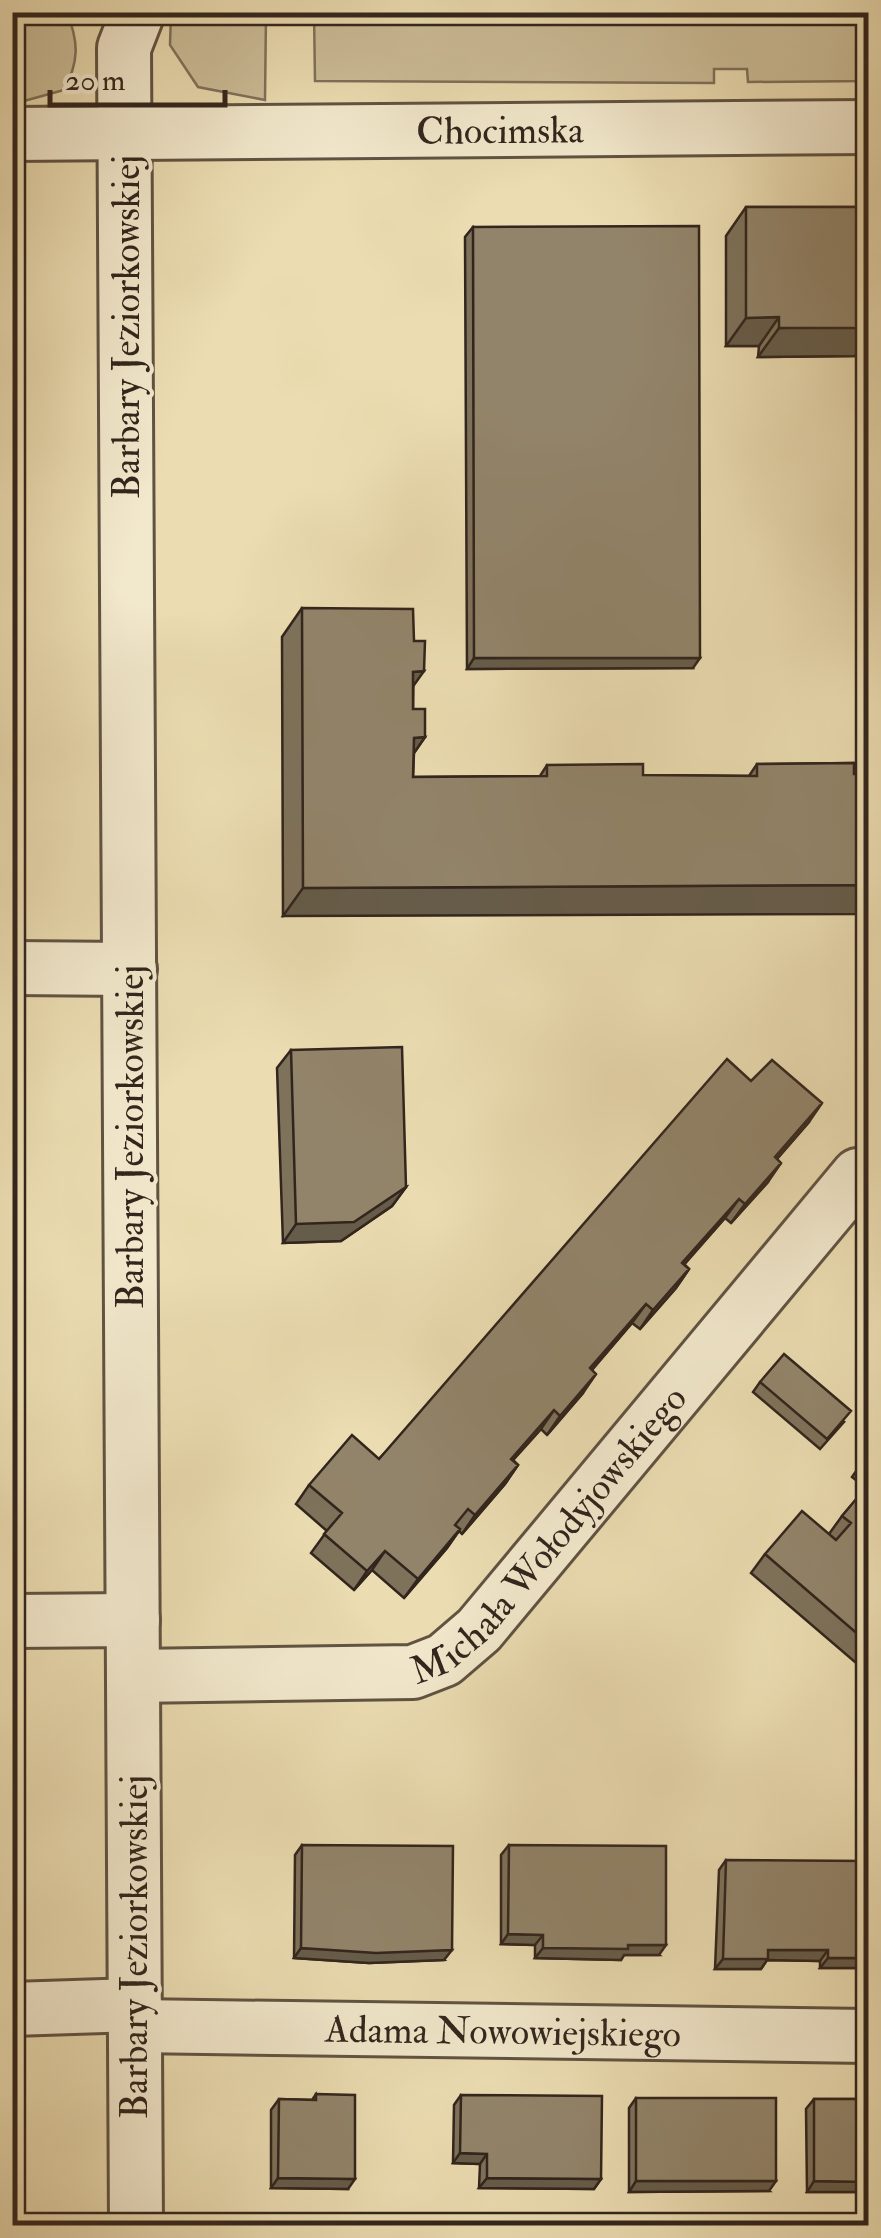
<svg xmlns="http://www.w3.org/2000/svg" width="881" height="2238" font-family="'IM FELL Double Pica',serif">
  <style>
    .green { fill: #ccbd98; stroke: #7f715a; stroke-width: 2.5 }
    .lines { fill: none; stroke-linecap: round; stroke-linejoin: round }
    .street-casing { stroke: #605342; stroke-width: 58 }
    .street { stroke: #f2e8cc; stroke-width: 52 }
    .wall { fill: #7e725b; stroke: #32251d; stroke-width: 2.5 }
    .shaded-wall { fill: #665c4a; stroke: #32251d; stroke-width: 2.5 }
    .building { fill: #92846a; stroke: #32251d; stroke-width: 2.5 }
    .labels { text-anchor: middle; stroke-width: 8; stroke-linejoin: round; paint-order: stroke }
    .street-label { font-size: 38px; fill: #32251d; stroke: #f2e8cc }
  </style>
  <rect width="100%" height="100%" fill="#ebdcb1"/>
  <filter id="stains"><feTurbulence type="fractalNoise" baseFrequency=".002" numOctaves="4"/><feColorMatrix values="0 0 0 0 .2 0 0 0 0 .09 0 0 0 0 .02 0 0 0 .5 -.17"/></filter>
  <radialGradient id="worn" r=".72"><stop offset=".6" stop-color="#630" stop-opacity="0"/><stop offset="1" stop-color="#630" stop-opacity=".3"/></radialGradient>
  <path class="green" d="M12,13h55c12,29 12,49 -3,77l-51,14z
    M171,13h95l-1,87 -67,-13 -28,-42z
    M314,13h554v68l-120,1 -1,-13h-33v14l-399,-2z"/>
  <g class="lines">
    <g class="street-casing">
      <g id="street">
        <path id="s1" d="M12,134l856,-7"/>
        <path d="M12,968l118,1"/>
        <path d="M12,1621l121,-1"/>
        <path id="s2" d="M133,1676l280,-4 31,-12 35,-30 379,-455"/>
        <path d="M12,2009l123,-4"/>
        <path id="s3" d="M135,2026l733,10"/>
        <path d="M136,2226l-12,-2178 14,-36"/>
      </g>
    </g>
    <use href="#street" class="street"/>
  </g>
  <path class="wall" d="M746,207h122v138h-5l-8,11 -97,1 1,-11h-33v-110z
    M473,227l220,441 -226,1 -2,-432z
    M302,608l112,33 -1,68 12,28 -11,16 -1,24 127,-1 7,-11 96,10 106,1 8,-12 97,-1 -571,153 -1,-279z
    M291,1050l115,137 -14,19 -51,35 -58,2 -6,-175z
    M751,1081l58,41 -32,37 -9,23 -37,41 -6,-5 -41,46 5,5 -13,19 -36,41 -8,-6 -40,47 -9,23 -36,42 -6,-6 -28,31 5,5 -13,19 -43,50 -3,-3 -12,17 -43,50 -32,-28 -18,20 -43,-37 16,-22 -31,-27 13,-19 70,-26z
    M760,1382l84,40 -24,27 -67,-57z
    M868,1454v207l-6,7 -111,-95 14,-19 64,-20 13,-18 24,-28 -14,-11z
    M302,1845l142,115 -75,3 -75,-5 1,-103z
    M509,1845l150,110h-35l-3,5 -86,-2v-13l-34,-1v-89z
    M726,1860l138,108h-44v-7l-53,-1 -6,9h-46l4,-99z
    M316,2094l32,95 -77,-1v-78l8,-11 33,1z
    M461,2095l140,84 -7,10 -115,-1 1,-24 -27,-1 1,-58z
    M636,2098l133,93 -140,1v-84z
    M814,2099h54v93h-61l-1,-83z"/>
  <path class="shaded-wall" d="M779,317l-20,29h-33l20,-28z
    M868,326v19h-5l-8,11 -97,1 21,-29z
    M474,658h226l-7,10 -226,1z
    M424,671l-20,28 9,-27z
    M425,737l-20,29 9,-28z
    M868,885v29l-585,2 20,-28z
    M822,1103l-13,19 -47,54 13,-19z
    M781,1163l-13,19 -37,41 14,-19z
    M406,1187l-14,19 -51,35 -58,2 13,-19z
    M739,1199l-14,19 -56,64 13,-19z
    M689,1269l-13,19 -36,41 13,-19z
    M646,1304l-14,19 -55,64 13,-19z
    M596,1374l-13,19 -36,42 13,-19z
    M554,1410l-13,19 -44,49 14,-19z
    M518,1465l-13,19 -43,50 13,-19z
    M460,1529l-13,19 -43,50 14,-19z
    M385,1551l-13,19 -18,20 13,-19z
    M508,1934l35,1 -8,10 -34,-1z
    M628,1945h38l-7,10h-35l-3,5 -86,-2 8,-10z
    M301,1948l151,2 -8,10 -75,3 -75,-5z
    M768,1950h60l-8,11 -53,-1 -6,9h-46l8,-10z
    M828,1958h40v3l-4,7h-44z
    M460,2153l27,1 -7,10 -27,-1z
    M278,2178l77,1 -7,10 -77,-1z
    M487,2178l114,1 -7,10 -115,-1z
    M636,2181h140l-7,10 -140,1z
    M814,2181l54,1v10h-61z"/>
  <path class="building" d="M746,207h122v121h-89v-11l-33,1z
    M699,226l1,432h-226l-1,-431z
    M302,608l111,1 1,32h11l-1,30 -11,1v37h12v28l-11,1 -1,39 134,-1v-11l96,-1v11l114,1v-12l97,-1v11h14v111l-565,3z
    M402,1047l4,140 -52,35 -58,2 -5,-174z
    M727,1059l24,22 21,-21 50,43 -47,54 6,6 -36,41 -6,-5 -57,64 7,6 -36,41 -7,-6 -56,64 6,6 -36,42 -6,-6 -43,49 7,6 -43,50 -7,-6 -13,16 5,4 -42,50 -33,-28 -18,20 -43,-37 18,-21 -33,-28 43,-50 27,24z
    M784,1354l67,57 -24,28 -67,-57z
    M868,1485v158l-103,-89 37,-43 34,29 15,-17 -9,-7z
    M302,1845l151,1 -1,104 -76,3 -75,-5z
    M509,1845l157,1v99h-38v4l-85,-1v-13l-35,-1z
    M726,1860l142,1v97h-40v-8h-60v9h-45z
    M316,2094l39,1v84l-77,-1 1,-79 37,1z
    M461,2095l141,1 -1,83 -114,-1v-24l-27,-1z
    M636,2098h140v83h-140z
    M814,2099h54v83l-54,-1z
    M12,2124h7l-1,22h-6z
    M300,2219l79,2v5h-79z"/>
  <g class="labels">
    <g class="street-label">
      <text dy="13" stroke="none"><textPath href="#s1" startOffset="488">Chocimska</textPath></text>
      <text transform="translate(126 327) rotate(-90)" y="13">Barbary Jeziorkowskiej</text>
      <text transform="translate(130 1137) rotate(-90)" y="13">Barbary Jeziorkowskiej</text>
      <text dy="13" stroke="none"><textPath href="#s2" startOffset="475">Michała Wołodyjowskiego</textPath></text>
      <text transform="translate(134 1947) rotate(-90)" y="13">Barbary Jeziorkowskiej</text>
      <text dy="13" stroke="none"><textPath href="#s3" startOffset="368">Adama Nowowiejskiego</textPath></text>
    </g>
  </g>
  <rect width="881" height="2238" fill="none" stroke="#ebdcb1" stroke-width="50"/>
  <rect x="15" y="15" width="851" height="2208" fill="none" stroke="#32251d" stroke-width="5"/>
  <rect x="25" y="25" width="831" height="2188" fill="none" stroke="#32251d" stroke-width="2.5"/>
  <path d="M50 90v15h175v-15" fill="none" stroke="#32251d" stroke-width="5"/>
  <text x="65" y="90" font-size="30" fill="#32251d" stroke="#f2e8cc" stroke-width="8" paint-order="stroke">20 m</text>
  <rect width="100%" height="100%" filter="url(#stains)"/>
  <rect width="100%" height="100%" fill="url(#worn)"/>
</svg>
